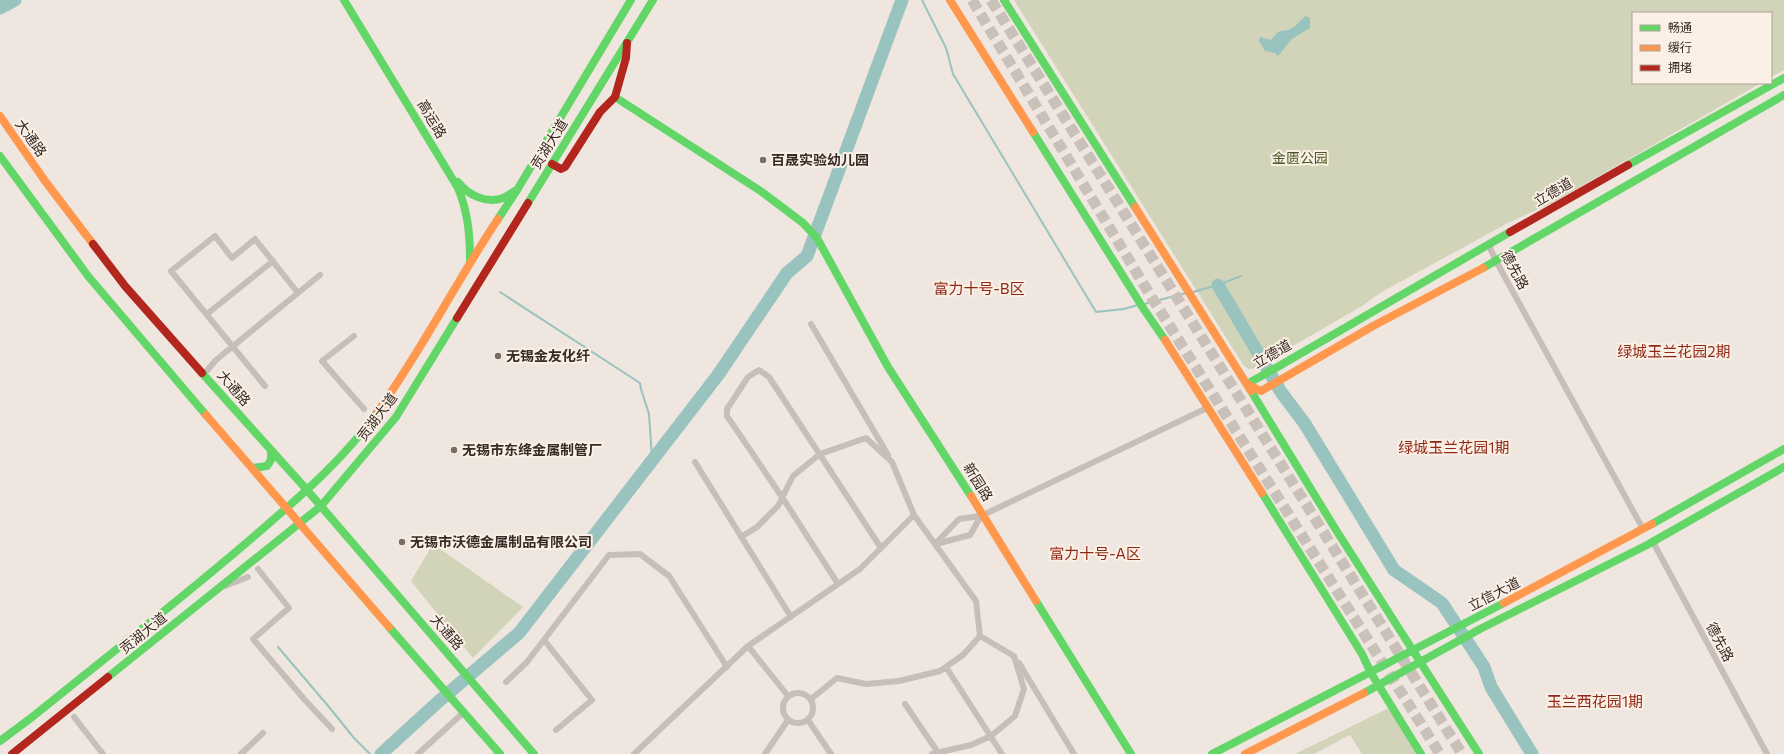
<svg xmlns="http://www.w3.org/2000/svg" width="1784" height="754" font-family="Commissioner,'Noto Sans SC',sans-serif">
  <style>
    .green { fill: #d1d4b8 }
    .water { fill: #99c3bf }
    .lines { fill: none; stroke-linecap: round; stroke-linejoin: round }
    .stream { stroke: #99c3bf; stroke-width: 2 }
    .river { stroke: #99c3bf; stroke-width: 13 }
    .highway-tunnel { stroke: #cac0ba; stroke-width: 11; stroke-dasharray: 11 5.5; stroke-linecap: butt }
    .street { stroke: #c7beb9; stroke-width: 6 }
    .fast { stroke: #63d668; stroke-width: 8 }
    .slow { stroke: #ff974d; stroke-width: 8 }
    .jam { stroke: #b3261e; stroke-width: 8 }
    .fast-bridge { stroke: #63d668; stroke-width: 8 }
    .poi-dot { fill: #786c67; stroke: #fbf0e6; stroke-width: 1.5 }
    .labels { text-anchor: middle; stroke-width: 4; stroke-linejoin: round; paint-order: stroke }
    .street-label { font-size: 14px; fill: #382a26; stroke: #fbf0e6 }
    .park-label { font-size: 14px; fill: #4c5927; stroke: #fbf0e6 }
    .poi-label { font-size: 14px; font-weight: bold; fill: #382a26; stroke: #fbf0e6; text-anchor: start }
    .neighbourhood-label { font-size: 15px; fill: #902816; stroke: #fbf0e6 }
  </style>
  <rect width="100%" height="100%" fill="#eee6df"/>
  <path class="green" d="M1014,0h770v70l-13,7v-64h-138v70h128l-209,120 -46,21 -126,69 -18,13 -107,62 -6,1 -5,-3z
    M433,544l90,63 -50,51 -62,-77z
    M1389,708l29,46h-56l-12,-19 -36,19h-19z"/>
  <path class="water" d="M1305,16l5,2v10l-18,11 -14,17 -3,-3 -10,-2 -6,-10 1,-4 11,3 7,-8c9,-3 14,-1 20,-9 2,-3 5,-3 7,-7z"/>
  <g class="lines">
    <path class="stream" d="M922,0l24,48 7,26 143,238 28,-3 14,-4
      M500,292l140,91 1,6 8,25 3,44
      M1193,292l25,-7 23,-9
      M1144,304l42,-11
      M278,647l51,60 25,31 16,16"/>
    <path class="river" d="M0,8l15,-8
      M1218,285l63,107 24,32 89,146 48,33 42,64 7,20 41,67
      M381,754l58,-53 80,-68 199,-258 69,-102 20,-17 95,-256"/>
    <path class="highway-tunnel" d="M972,0l180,298 288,456
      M991,0l471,754"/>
    <path class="street" d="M1488,244l8,17 147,268
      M207,314l66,-53
      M811,324l77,131
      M354,336l-32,25 42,48
      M204,374l12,-14 104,-85
      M265,386l-94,-115 44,-35 17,22 23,-19 43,54
      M695,462l96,155
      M741,537l16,-10 21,-21 15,-30 27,-22 46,-16 26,24 22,53
      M1653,542l114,212
      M935,544l24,-25 22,-3 226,-108
      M936,544l34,-9 11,-19
      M258,569l31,39 -36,31 51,60 28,30
      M838,584l-56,-87 -55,-81v-7l21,-32 11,-7 10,7 112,171
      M225,586l23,-9
      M544,640l48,60 -36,30
      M748,646l112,-77 54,-54 62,86 4,35 -17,19 -23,16 -41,10 -33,3 -29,-6 -26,21
      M1019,663l55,91
      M946,667l56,87
      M506,682l21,-20 82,-107 31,-1 29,22 58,91
      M783 708a15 15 0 1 1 30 0a15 15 0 1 1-30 0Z
      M905,704l34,50
      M74,717l29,37
      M808,720l23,34
      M241,754l22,-21
      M418,754l46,-42
      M634,754l114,-108 40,50
      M765,754l23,-34
      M932,754l39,-9 20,-9 24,-20 9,-27 -10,-33 -34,-20"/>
    <path class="fast" d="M344,0l114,188c10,24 12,47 12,73
      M1004,0l131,207
      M615,97l147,95 41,31 14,15 71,129 83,129
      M1033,132l110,176 22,32
      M0,156l88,120 118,139
      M1628,165l156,-87
      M458,182c10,13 28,22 45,16 5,-2 9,-6 14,-8
      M528,203l125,-203
      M498,219l19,-29 114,-190
      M1483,268l301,-173
      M1274,369l236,-137
      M202,373l105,117 227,264
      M1247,384l18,-10
      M1251,391l85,139 143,224
      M253,468l14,-2 4,-6v-10
      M1262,493l100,161 9,19 50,81
      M1652,524l132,-75
      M1036,601l95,153
      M389,627l111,127
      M108,677l213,-171 75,-89 61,-99
      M1364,693l116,-64 167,-84 137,-78
      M0,741l31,-23c74,-60 149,-118 221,-180 45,-39 92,-78 126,-127
      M1212,754l292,-151"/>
    <path class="slow" d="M950,0l83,132
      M0,116l45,65 48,63
      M1135,207l116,184
      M1165,340l97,153
      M1247,384l14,7 112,-65 110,-58
      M378,411c44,-61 78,-129 120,-192
      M206,415l183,212
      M971,496l65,105
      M1504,603l148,-79
      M1245,754l119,-61"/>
    <path class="jam" d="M552,164l9,5 4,-2 35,-55 15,-15 11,-39 1,-15
      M1510,232l118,-67
      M93,244l32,42 77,87
      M457,318l71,-115
      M12,754l96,-77"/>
    <path class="fast-bridge" d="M1265,374l9,-5"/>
  </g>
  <g class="poi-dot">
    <circle cx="763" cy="160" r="4"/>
    <circle cx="498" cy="356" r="4"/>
    <circle cx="454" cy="450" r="4"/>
    <circle cx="402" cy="542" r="4"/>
  </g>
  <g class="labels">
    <g class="street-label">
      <text transform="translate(432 119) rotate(59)" y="5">高运路</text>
      <text transform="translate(31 138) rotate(55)" y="5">大通路</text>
      <text transform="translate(549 144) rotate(-58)" y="5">贡湖大道</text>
      <text transform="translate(1553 192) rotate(-30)" y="5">立德道</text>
      <text transform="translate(1515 270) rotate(62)" y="5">德先路</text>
      <text transform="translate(1272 354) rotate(-30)" y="5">立德道</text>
      <text transform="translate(234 388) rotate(49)" y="5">大通路</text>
      <text transform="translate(377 417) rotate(-53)" y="5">贡湖大道</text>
      <text transform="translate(978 482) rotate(58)" y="5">新园路</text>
      <text transform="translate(1494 594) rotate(-27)" y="5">立信大道</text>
      <text transform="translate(447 632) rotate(49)" y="5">大通路</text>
      <text transform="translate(143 633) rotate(-39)" y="5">贡湖大道</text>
      <text transform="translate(1720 642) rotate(62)" y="5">德先路</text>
    </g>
    <g class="park-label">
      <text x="1300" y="163">金匮公园</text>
    </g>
    <g class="poi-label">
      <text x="771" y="165">百晟实验幼儿园</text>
      <text x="506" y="361">无锡金友化纤</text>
      <text x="462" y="455">无锡市东绛金属制管厂</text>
      <text x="410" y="547">无锡市沃德金属制品有限公司</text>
    </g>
    <g class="neighbourhood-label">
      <text x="979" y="294">富力十号-B区</text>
      <text x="1674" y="357">绿城玉兰花园2期</text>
      <text x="1454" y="453">绿城玉兰花园1期</text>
      <text x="1095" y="559">富力十号-A区</text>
      <text x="1595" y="707">玉兰西花园1期</text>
    </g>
  </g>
  <rect x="1632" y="12" width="140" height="72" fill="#fbf0e6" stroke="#ada199"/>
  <rect x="1640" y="25" width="20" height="6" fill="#63d668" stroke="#ada199"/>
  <text x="1668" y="32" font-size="12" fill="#382a26">畅通</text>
  <rect x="1640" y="45" width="20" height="6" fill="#ff974d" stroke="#ada199"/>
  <text x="1668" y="52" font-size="12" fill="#382a26">缓行</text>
  <rect x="1640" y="65" width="20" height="6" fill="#b3261e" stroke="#ada199"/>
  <text x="1668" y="72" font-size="12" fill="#382a26">拥堵</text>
</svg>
